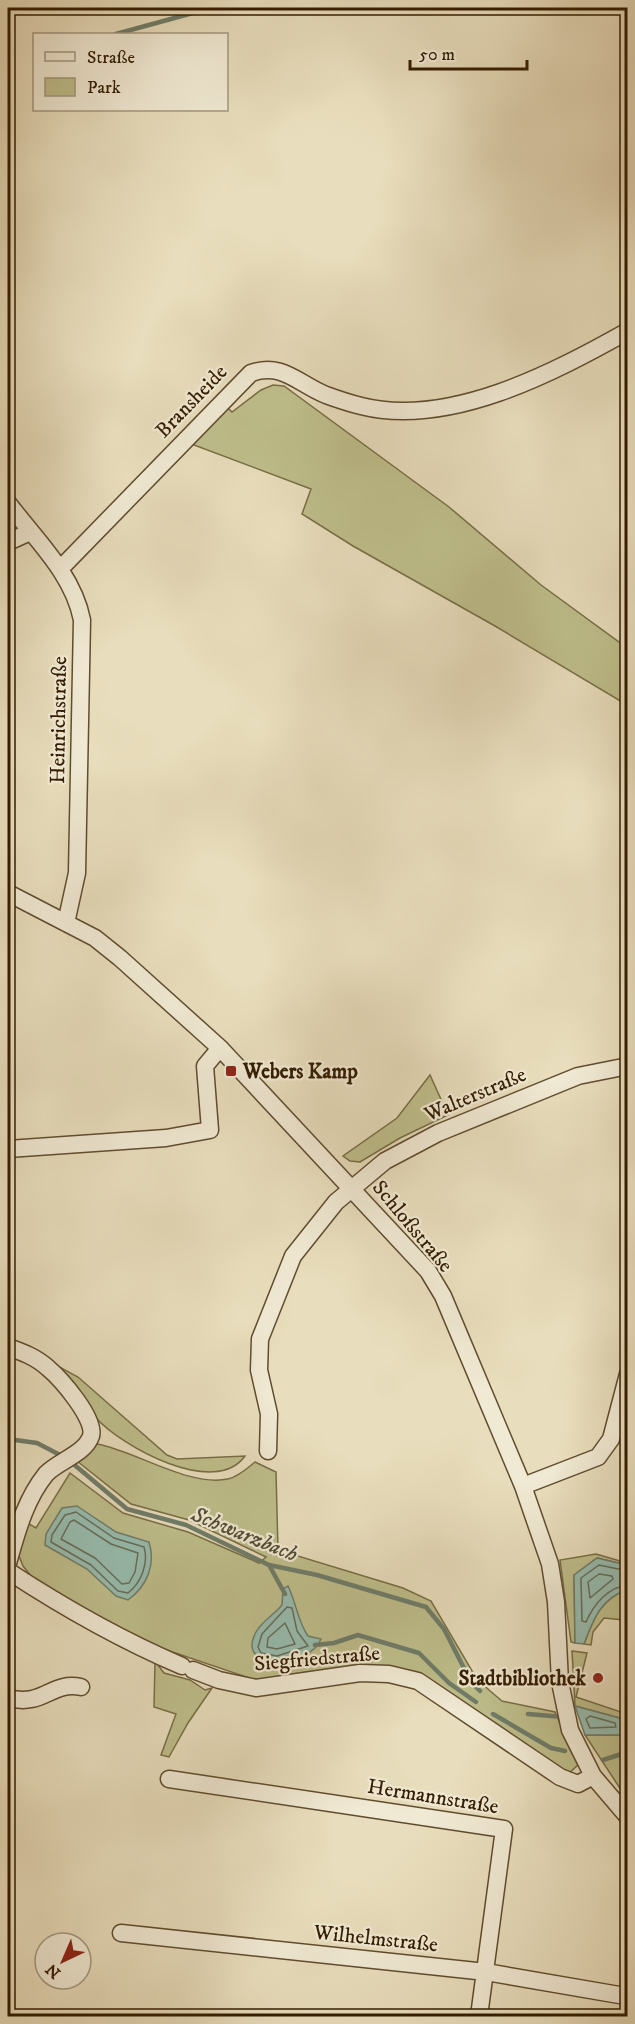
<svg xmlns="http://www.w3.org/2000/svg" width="635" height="2024" font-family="'IM FELL DW Pica',serif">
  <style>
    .green { fill: #bebe8b; stroke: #786d46; stroke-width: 1.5 }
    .water { fill: #97bcaf; stroke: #6f7c69; stroke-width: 1.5 }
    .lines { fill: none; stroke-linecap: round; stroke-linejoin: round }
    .shore { stroke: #656c58; stroke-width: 1.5 }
    .stream { stroke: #6f7c69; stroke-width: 4.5 }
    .street-casing { stroke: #604c2f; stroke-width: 19 }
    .street { stroke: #f0e9d3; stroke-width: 16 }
    .poi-dot { fill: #8f2418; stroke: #f0e9d3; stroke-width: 2 }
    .labels { text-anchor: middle; stroke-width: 4.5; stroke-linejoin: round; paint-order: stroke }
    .street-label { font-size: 21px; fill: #331c00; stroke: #f0e9d3 }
    .poi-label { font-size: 21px; font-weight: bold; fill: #331c00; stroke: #f0e9d3; text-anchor: start }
    .water-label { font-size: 22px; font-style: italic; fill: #514c35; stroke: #f0e9d3 }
  </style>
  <rect width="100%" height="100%" fill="#e8ddbc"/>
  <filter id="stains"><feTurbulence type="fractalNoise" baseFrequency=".00333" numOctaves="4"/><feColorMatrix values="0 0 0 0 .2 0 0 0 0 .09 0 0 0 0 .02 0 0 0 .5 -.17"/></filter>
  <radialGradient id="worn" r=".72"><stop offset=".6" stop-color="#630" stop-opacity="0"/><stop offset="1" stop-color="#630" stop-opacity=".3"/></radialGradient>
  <path class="green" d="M273,385l11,1 165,121 92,78 86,63v57l-132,-79 -142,-80 -51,-32 9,-25 -125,-47 39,-37 7,7 29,-22z
    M430,1075l18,40 -48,23 -40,24 -10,-1 -7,-5 54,-38z
    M52,1363l26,14 89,78 10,4 68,-3c-30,42 -123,-9 -150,-39 -15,-16 -29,-36 -43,-54z
    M97,1444c39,7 91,43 131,35 10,-2 20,-11 27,-17l21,10 2,78 125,38 28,13 44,75 14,14 13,11 53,11 23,53 -9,8 -15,-7 -134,-89 -162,4 -115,-39 -108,-61 -12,-15 -7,-18 8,-27 12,7 34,-55 53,40 65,19 71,31 7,-6 -77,-37 -58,-16 -54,-43z
    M596,1554l31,9v2l-30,-7 -23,17 1,68 -4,-1 -11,-82z
    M627,1590v45l-5,-1 2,-14 -20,-2 -11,14 -2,13 -7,-1c9,-24 17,-46 43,-54z
    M572,1651l15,2 -11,44 51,17v6l-52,-14z
    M155,1661l9,12 26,7 15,10 7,-2 -24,35 -19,34 -8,-2 15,-41 -22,-7z
    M585,1735h42v64z"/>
  <path class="water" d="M77,1506l39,26 33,10c7,23 -2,44 -21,58l-12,-4 -29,-27 -42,-24 1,-11 16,-26z
    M597,1558l30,7v25c-26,8 -34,30 -43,54l-9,-1 -1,-68z
    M288,1586c8,16 10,36 20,50l13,3c-10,28 -87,34 -65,-7 6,-11 18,-17 26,-27l1,-16z
    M575,1706l52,14v15h-42z"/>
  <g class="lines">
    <path class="shore" d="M76,1512l38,26 30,9c5,16 -3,36 -16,46l-10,-2 -27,-26 -40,-23 1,-7 13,-20z
      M74,1520l37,24 27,9 -3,19 -6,11 -7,1 -27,-26 -34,-19 9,-17z
      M628,1571l-29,-6 -18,13 1,43 4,1c8,-18 22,-35 42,-37
      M599,1574l13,2 1,3 -23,19 -2,-16z
      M287,1607l5,1 5,23 11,15 -31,10 -16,-3 -3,-6 4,-13z
      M285,1623l10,21 -18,5 -10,-2 1,-9z
      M590,1716l25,7 1,4 -26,1 -4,-9z"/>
    <path class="stream" d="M116,34l95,-26
      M8,1439l29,4 25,13
      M71,1462l56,47 59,16 83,40 48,10 109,32 18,22 27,53 9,9
      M269,1565l16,29
      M315,1645l19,-2 24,-8 61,18 30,30 27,19
      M493,1714l58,34 14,3
      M528,1714l35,3
      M603,1760l25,-8"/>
    <g class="street-casing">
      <path id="street" d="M8,503c28,37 65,71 74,117l-5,253 -11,50
        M8,542l22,-10
        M60,569l191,-196c32,-11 47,11 75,22 11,4 23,8 35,11 88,22 192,-33 267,-75
        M8,893l87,45 25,20 100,90 208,223 15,25 80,190 27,78 6,38 4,80 10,48 23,46 35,41
        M8,1149l158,-11 44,-8 -5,-64 15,-18
        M8,1347c14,5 28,10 40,21 13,11 48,51 43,68 -6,18 -33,25 -45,38 -21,26 -29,58 -38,89
        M268,1451l1,-37 -10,-44 1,-31 33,-83 43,-54 49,-41 53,-28 140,-57 50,-10
        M523,1486l75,-29 13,-18 17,-65
        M8,1571c55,36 113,69 174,95
        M193,1670l26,10 37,8 104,-15 29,1 29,7 142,96 18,7 15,-8
        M8,1698c37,9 42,-17 73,-11
        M169,1779l335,50 -25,187
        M121,1933l365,39 139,24"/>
    </g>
    <use href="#street" class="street"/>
  </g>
  <g class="poi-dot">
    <rect x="225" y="1065" width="12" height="12" rx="3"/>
    <circle cx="598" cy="1678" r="6"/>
  </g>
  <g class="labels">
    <g class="street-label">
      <text transform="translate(191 401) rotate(-46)" y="7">Bransheide</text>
      <text transform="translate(58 720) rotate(-89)" y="7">Heinrichstraße</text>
      <text transform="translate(475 1094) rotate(-23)" y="7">Walterstraße</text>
      <text transform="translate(413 1226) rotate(50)" y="7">Schloßstraße</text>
      <text transform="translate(317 1658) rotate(-5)" y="7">Siegfriedstraße</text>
      <text transform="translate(433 1796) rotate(9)" y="7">Hermannstraße</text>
      <text transform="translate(376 1938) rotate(6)" y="7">Wilhelmstraße</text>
    </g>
    <g class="poi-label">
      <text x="243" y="1078">Webers Kamp</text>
      <text x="586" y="1685" text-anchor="end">Stadtbibliothek</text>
    </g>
    <g class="water-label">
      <text transform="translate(245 1533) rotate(22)" y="8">Schwarzbach</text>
    </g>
  </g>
  <rect width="635" height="2024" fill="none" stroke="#e8ddbc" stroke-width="30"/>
  <rect x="9" y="9" width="617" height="2006" fill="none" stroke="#331c00" stroke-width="3"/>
  <rect x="15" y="15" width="605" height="1994" fill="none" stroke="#331c00" stroke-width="1.5"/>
  <rect x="33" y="33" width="195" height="78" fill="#f0e9d3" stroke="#a4977f" stroke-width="1.5"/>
  <rect x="45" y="52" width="30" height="9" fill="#f0e9d3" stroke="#a4977f" stroke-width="1.5"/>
  <text x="87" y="63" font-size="18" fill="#331c00">Straße</text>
  <rect x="45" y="78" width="30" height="18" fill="#bebe8b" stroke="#a4977f" stroke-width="1.5"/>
  <text x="87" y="93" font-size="18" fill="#331c00">Park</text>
  <g transform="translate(63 1961) rotate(224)"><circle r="28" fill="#f0e9d3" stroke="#a4977f" stroke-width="1.5"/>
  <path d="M0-4.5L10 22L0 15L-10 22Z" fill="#8f2418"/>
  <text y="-9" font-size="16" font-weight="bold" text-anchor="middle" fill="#331c00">N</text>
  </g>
  <path d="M410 60v9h117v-9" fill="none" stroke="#331c00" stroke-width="3"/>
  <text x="419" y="60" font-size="18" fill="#331c00" stroke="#f0e9d3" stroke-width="4.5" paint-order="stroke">50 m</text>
  <rect width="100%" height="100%" filter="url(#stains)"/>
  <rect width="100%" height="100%" fill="url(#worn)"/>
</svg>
